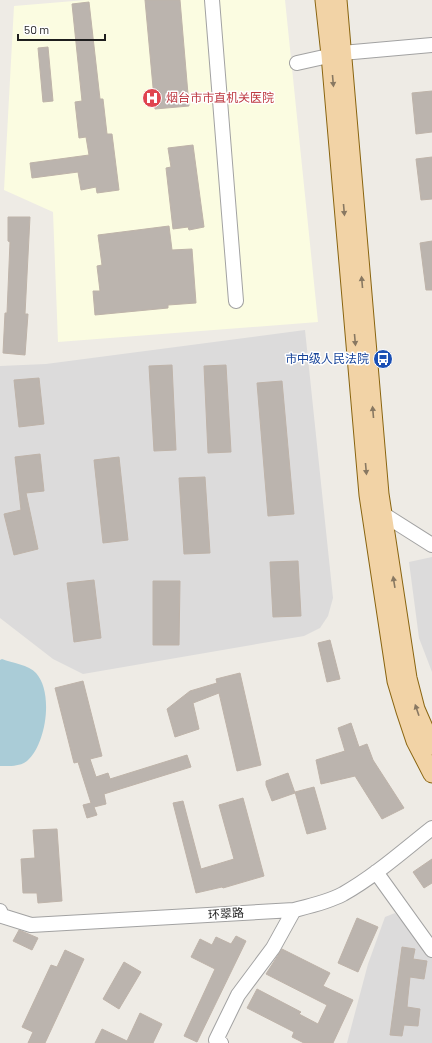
<svg xmlns="http://www.w3.org/2000/svg" width="432" height="1043" font-family="Barlow,'Noto Sans SC',sans-serif">
  <style>
    .residential { fill: #dcdbdb }
    .education { fill: #fbfce1 }
    .water { fill: #aaccd7 }
    .building { fill: #bbb4ae; stroke: #beb3a9 }
    .lines { fill: none; stroke-linecap: round; stroke-linejoin: round }
    .minor-casing { stroke: #a2a2a2; stroke-width: 16 }
    .major-casing { stroke: #89640f; stroke-width: 19 }
    .minor { stroke: #fff; stroke-width: 14 }
    .major { stroke: #f2d3a6; stroke-width: 17 }
    .oneway { fill: #887862 }
    .labels { text-anchor: middle; stroke-width: 3; stroke-linejoin: round; paint-order: stroke }
    .health-label { font-size: 12px; fill: #be3a42; stroke: #fff; text-anchor: start }
    .transit-label { font-size: 12px; fill: #164399; stroke: #fff; text-anchor: end }
    .street-label { font-size: 12px; fill: #1e1e1e; stroke: #fff }
  </style>
  <rect width="100%" height="100%" fill="#eeebe5"/>
  <path class="residential" d="M305,330l28,268 -5,18 -8,12 -16,8 -221,38 -30,-15 -53,-41v-252l46,-2z
    M432,557v115l-13,-34 -10,-76z
    M395,913l25,30 12,-7v107h-85l21,-79 17,-47z"/>
  <path class="education" d="M86,0h199l33,322 -260,20 -5,-130 -49,-22 10,-184z"/>
  <path class="water" d="M2,659c10,4 27,6 34,14 18,20 10,72 -9,88 -8,6 -18,5 -27,5v-106z"/>
  <path class="building" d="M145,0h35l9,106 -34,3z
    M89,2l11,97h3l4,35h5l7,56 -22,3 -1,-6 -15,3 -3,-18 -46,6 -2,-15 59,-8 -3,-18 -7,1 -4,-36 7,-1 -10,-97z
    M48,47l5,54 -10,1 -5,-54z
    M432,91v41l-16,2 -4,-41z
    M193,145l11,82 -15,3 -1,-3 -15,2 -7,-61 5,-1 -3,-19z
    M432,157v42l-11,1 -5,-41z
    M8,217h22l-5,97h3l-3,41 -22,-2 2,-40h2l3,-71 -2,-1z
    M169,226l3,24 20,-1 4,54 -28,2v3l-73,7 -2,-24h7l-3,-25 5,-1 -4,-30z
    M432,241v49h-6l-6,-47z
    M172,365l4,85 -22,1 -5,-85z
    M226,365l5,87 -23,1 -4,-87z
    M39,378l5,46 -25,3 -5,-47z
    M282,381l12,133 -26,2 -11,-133z
    M40,454l4,37 -18,2 12,56 -24,6 -10,-41 17,-4 -6,-53z
    M119,457l9,83 -25,3 -9,-83z
    M205,477l5,76 -26,1 -5,-76z
    M298,561l3,55 -28,1 -3,-55z
    M94,580l7,58 -27,4 -7,-59z
    M153,581h27l-1,64h-26z
    M330,640l10,39 -13,3 -9,-39z
    M240,673l21,92 -24,6 -18,-78 -26,10 6,26 -24,8 -8,-28 23,-18 27,-8 -1,-4z
    M83,681l19,75 -12,3 6,18 12,-4 2,6 77,-24 4,12 -87,27 2,10 -12,3 3,8 -10,3 -4,-13 8,-2 -13,-41 -4,1 -19,-75z
    M351,723l8,24 8,-3 6,16 31,48 -22,11 -27,-43 -34,8 -5,-24 29,-9 -7,-23z
    M288,773l7,20 -23,8 -6,-16v-4z
    M314,787l12,42 -19,5 -12,-42z
    M243,798l21,78 -41,12 -1,-1 -26,6 -23,-90 10,-2 18,68 33,-10 -15,-54z
    M57,829l5,72 -24,2 -1,-10h-14l-2,-34 14,-1 -2,-28z
    M432,859v24l-8,5 -11,-16z
    M357,918l21,9 -20,45 -20,-9z
    M19,930l19,8 -6,12 -19,-9z
    M236,936l10,5 -49,101 -13,-6 31,-67 -24,-12 9,-18 12,6 4,-8 15,7z
    M402,947l13,2 -2,10 14,2 -3,18 -14,-2 -2,19 -1,11 13,2 -2,17 -14,-1 -2,11 -12,-1z
    M282,949l48,24 -7,13 30,14 -20,43h-29l-12,-6 2,-5 -47,-24 10,-19 44,23 -2,2 19,10 9,-19 -61,-31z
    M65,950l19,9 -39,84h-17l5,-11 -11,-5 29,-62 6,2z
    M124,962l17,10 -22,37 -16,-10z
    M140,1013l22,11 -9,19h-58l7,-14 25,12z"/>
  <g class="lines">
    <g class="minor-casing">
      <path id="minor" d="M212,0l24,301
        M297,63l45,-10 90,-8
        M376,514h7l49,31
        M376,872l56,78
        M0,911l2,5 29,9 263,-15c16,-4 34,-8 49,-16 32,-18 61,-44 89,-66
        M221,1043l-5,-3 22,-45 35,-47 21,-38"/>
    </g>
    <g class="major-casing">
      <path id="major" d="M324,0l6,55 38,440 28,186 9,30 10,30 17,33
        M338,0l42,494 28,184 8,31 16,37"/>
    </g>
    <use href="#minor" class="minor"/>
    <use href="#major" class="major"/>
  </g>
  <defs><path id="oneway-solid" d="M-6-.8H1V-3.2L6.5 0L1 3.2V.8H-6Z"/></defs>
  <g class="oneway">
    <use href="#oneway-solid" transform="translate(333 81) rotate(85)"/>
    <use href="#oneway-solid" transform="translate(344 210) rotate(85)"/>
    <use href="#oneway-solid" transform="translate(362 282) rotate(-95)"/>
    <use href="#oneway-solid" transform="translate(355 340) rotate(85)"/>
    <use href="#oneway-solid" transform="translate(373 412) rotate(-95)"/>
    <use href="#oneway-solid" transform="translate(366 469) rotate(85)"/>
    <use href="#oneway-solid" transform="translate(394 582) rotate(-99)"/>
    <use href="#oneway-solid" transform="translate(417 710) rotate(-109)"/>
  </g>
  <defs>
    <g id="hospital-disc" transform="scale(1)"><circle r="9.5" fill="#e0444e" stroke="#fff"/><path d="M-5-5h3v3.5h4V-5h3V5h-3V1.5h-4V5h-3Z" fill="#fff"/></g>
    <g id="bus-disc" transform="scale(1)"><circle r="9.5" fill="#1a4fb4" stroke="#fff"/><path d="M-5-6H5V4H4V6H2V4H-2V6H-4V4H-5ZM-3.5-4V0h7V-4ZM-3.5 1.2v1.5H-2V1.2ZM2 1.2v1.5H3.5V1.2Z" fill="#fff"/></g>
  </defs>
  <g fill-rule="evenodd">
    <use href="#hospital-disc" x="152" y="98"/>
    <use href="#bus-disc" x="383" y="359"/>
  </g>
  <g class="labels">
    <g class="health-label">
      <text x="166" y="102">烟台市市直机关医院</text>
    </g>
    <g class="transit-label">
      <text x="369" y="363">市中级人民法院</text>
    </g>
    <g class="street-label">
      <text transform="translate(226 914) rotate(-4)" y="4">环翠路</text>
    </g>
  </g>
  <path d="M18 34v6h87v-6" fill="none" stroke="#1e1e1e" stroke-width="2"/>
  <text x="24" y="34" font-size="12" fill="#1e1e1e" stroke="#ffffff" stroke-width="3" paint-order="stroke">50 m</text>
</svg>
